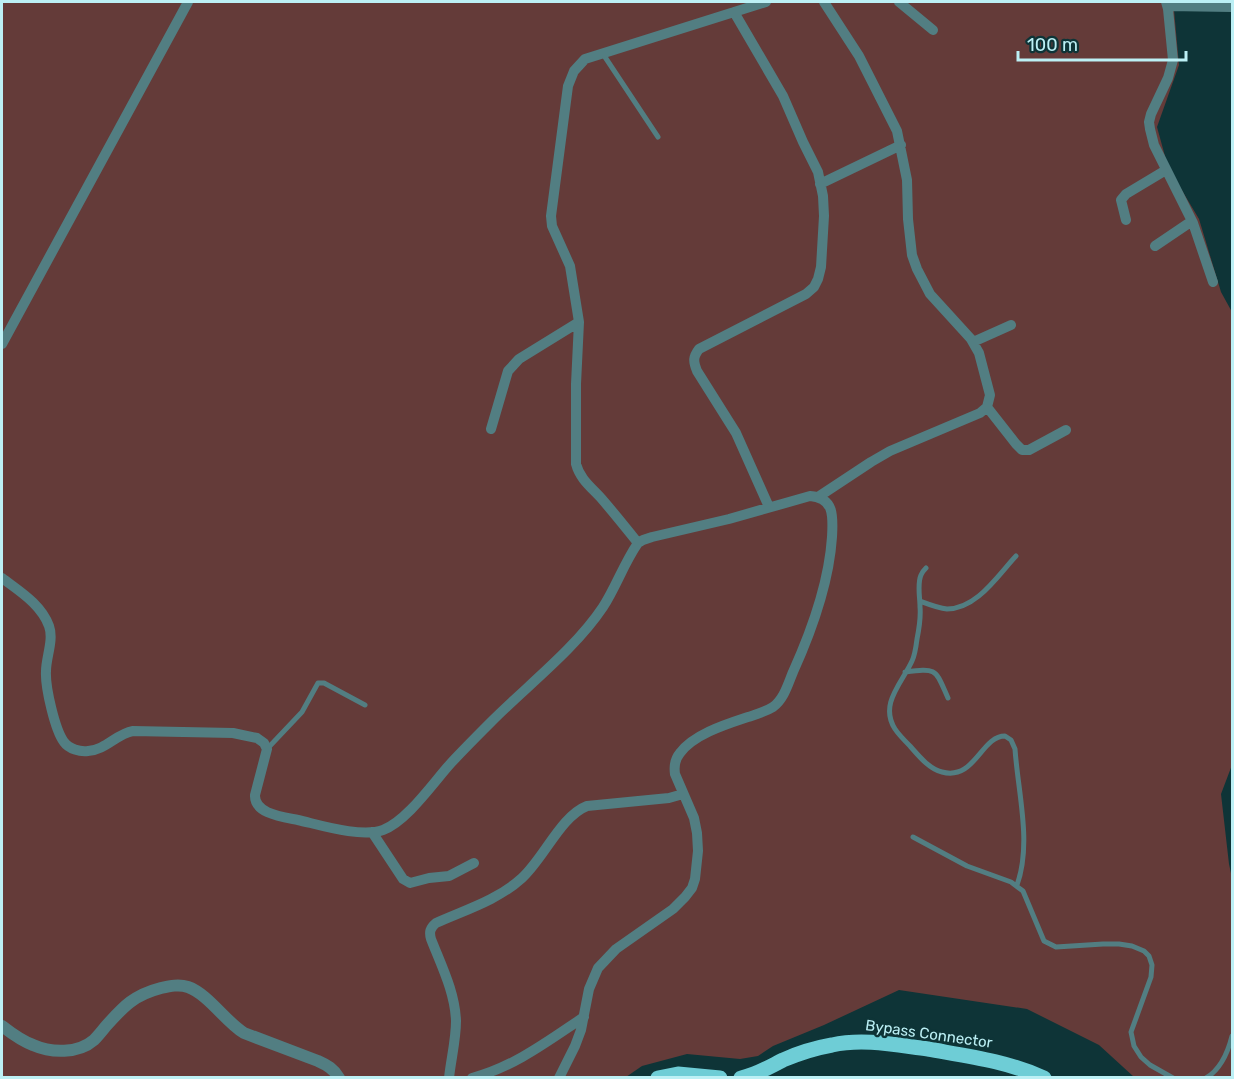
<svg xmlns="http://www.w3.org/2000/svg" width="1234" height="1079" font-family="Rubik,sans-serif">
  <style>
    .green { fill: #643b39 }
    .lines { fill: none; stroke-linecap: round; stroke-linejoin: round }
    .service { stroke: #527e82; stroke-width: 5 }
    .minor { stroke: #527e82; stroke-width: 10 }
    .tertiary { stroke: #527e82; stroke-width: 12 }
    .primary { stroke: #6ecdd6; stroke-width: 15 }
    .labels { text-anchor: middle; stroke-width: 5; stroke-linejoin: round; paint-order: stroke }
    .street-label { font-size: 15px; fill: #bcf0f5; stroke: #0e3437 }
  </style>
  <rect width="100%" height="100%" fill="#0e3437"/>
  <path class="green" d="M2,2h1167l5,8 5,55 -22,62 11,40 31,52 22,73 11,20v453l-11,29 8,70 3,14v199h-98l-35,-32 -72,-36 -128,-19 -75,35 -51,21 -15,10 -18,3 -53,-5 -45,12 -16,11 -624,1z"/>
  <g class="lines">
    <path class="service" d="M603,54l55,83
      M926,568c-2,2 -4,4 -5,7 -4,9 -1,22 -1,32 1,11 -1,22 -3,32 -1,8 -2,16 -5,22 -10,22 -33,43 -17,68 4,6 10,12 15,17 8,9 19,23 32,26 33,9 39,-36 63,-36l6,4 4,9c3,44 17,94 2,136
      M920,601c8,3 18,7 27,8 30,0 51,-34 69,-53
      M905,672c33,-4 30,-3 43,26
      M267,749l35,-37 16,-29h6l41,22
      M913,837l54,29 44,16 12,9 21,50 12,6 47,-3h16l13,2 12,5 5,5 3,9 -1,12 -20,55 3,14 7,11 9,8 23,13
      M1206,1078c15,-9 22,-26 26,-42"/>
    <path class="minor" d="M899,2l34,28
      M1166,2l2,7 5,51 -5,18 -17,36 -2,8 1,7 4,16 39,78 20,59
      M1168,6l64,1
      M734,12l49,84 20,46 15,30 5,24 1,20 -3,51 -3,12 -4,8 -8,7 -107,55c-6,8 -6,12 -2,22l39,62 33,74
      M820,184l81,-39
      M1126,220l-5,-20 5,-6 40,-24
      M1155,246l37,-25
      M973,342l38,-17
      M2,344l186,-342
      M987,407l29,37 6,6h7l37,-20
      M491,429l17,-58 11,-12 60,-37
      M818,497l53,-35 19,-11 90,-38 7,-6 3,-12 -11,-42 -8,-14 -41,-45 -13,-25 -5,-14 -4,-36 -1,-39 -10,-49 -38,-75 -35,-54
      M638,543c-12,-15 -24,-30 -37,-45 -10,-11 -21,-19 -25,-34v-80l3,-62 -9,-56 -18,-40 -1,-10 17,-130 6,-15 11,-12 181,-57
      M2,578c17,13 39,26 47,48 5,14 -3,31 -3,45 -1,16 9,59 18,71 5,7 16,10 24,9 18,-1 28,-17 45,-20l100,2 24,5 7,5 3,6 -12,46c-1,19 28,22 43,25 22,5 63,18 85,10 24,-9 50,-47 68,-67 13,-14 27,-28 41,-42 36,-36 83,-72 111,-114 13,-20 21,-44 35,-64l5,-3 9,-3 77,-18 81,-23c25,2 23,21 22,41 -3,46 -20,93 -39,135 -5,12 -9,27 -20,35 -8,5 -16,7 -25,10 -21,7 -54,17 -68,36 -5,6 -6,14 -5,21l19,44 3,15 1,18 -3,28 -3,9 -7,9 -12,12 -57,40 -18,19 -9,21 -8,41 -6,16 -16,32
      M372,832l31,47 7,4 19,-5 20,-2 25,-13
      M449,1078c2,-19 7,-38 7,-57 -1,-29 -15,-56 -25,-82 -2,-7 -1,-11 5,-16 29,-13 62,-23 86,-45 22,-20 39,-62 65,-72l82,-8 14,-4
      M472,1078c42,-11 76,-37 112,-61"/>
    <path class="tertiary" d="M2,1026c9,7 20,15 31,19 18,8 45,9 61,-5 4,-4 8,-9 12,-14 18,-20 28,-31 55,-38 9,-2 18,-4 27,-1 20,7 38,35 56,46l74,28c9,4 16,8 21,17"/>
    <path class="primary" d="M658,1078l20,-4 42,4
      M741,1078c15,-3 28,-11 42,-18 16,-7 32,-12 49,-15 31,-7 64,0 96,4 39,7 79,12 116,29"/>
  </g>
  <g class="labels">
    <g class="street-label">
      <text transform="translate(929 1034) rotate(8)" y="5">Bypass Connector</text>
    </g>
  </g>
  <rect width="1234" height="1079" fill="none" stroke="#bcf0f5" stroke-width="6"/>
  <path d="M1018 51v9h168v-9" fill="none" stroke="#bcf0f5" stroke-width="3"/>
  <text x="1027" y="51" font-size="18" fill="#bcf0f5" stroke="#0e3437" stroke-width="4.5" paint-order="stroke">100 m</text>
</svg>
